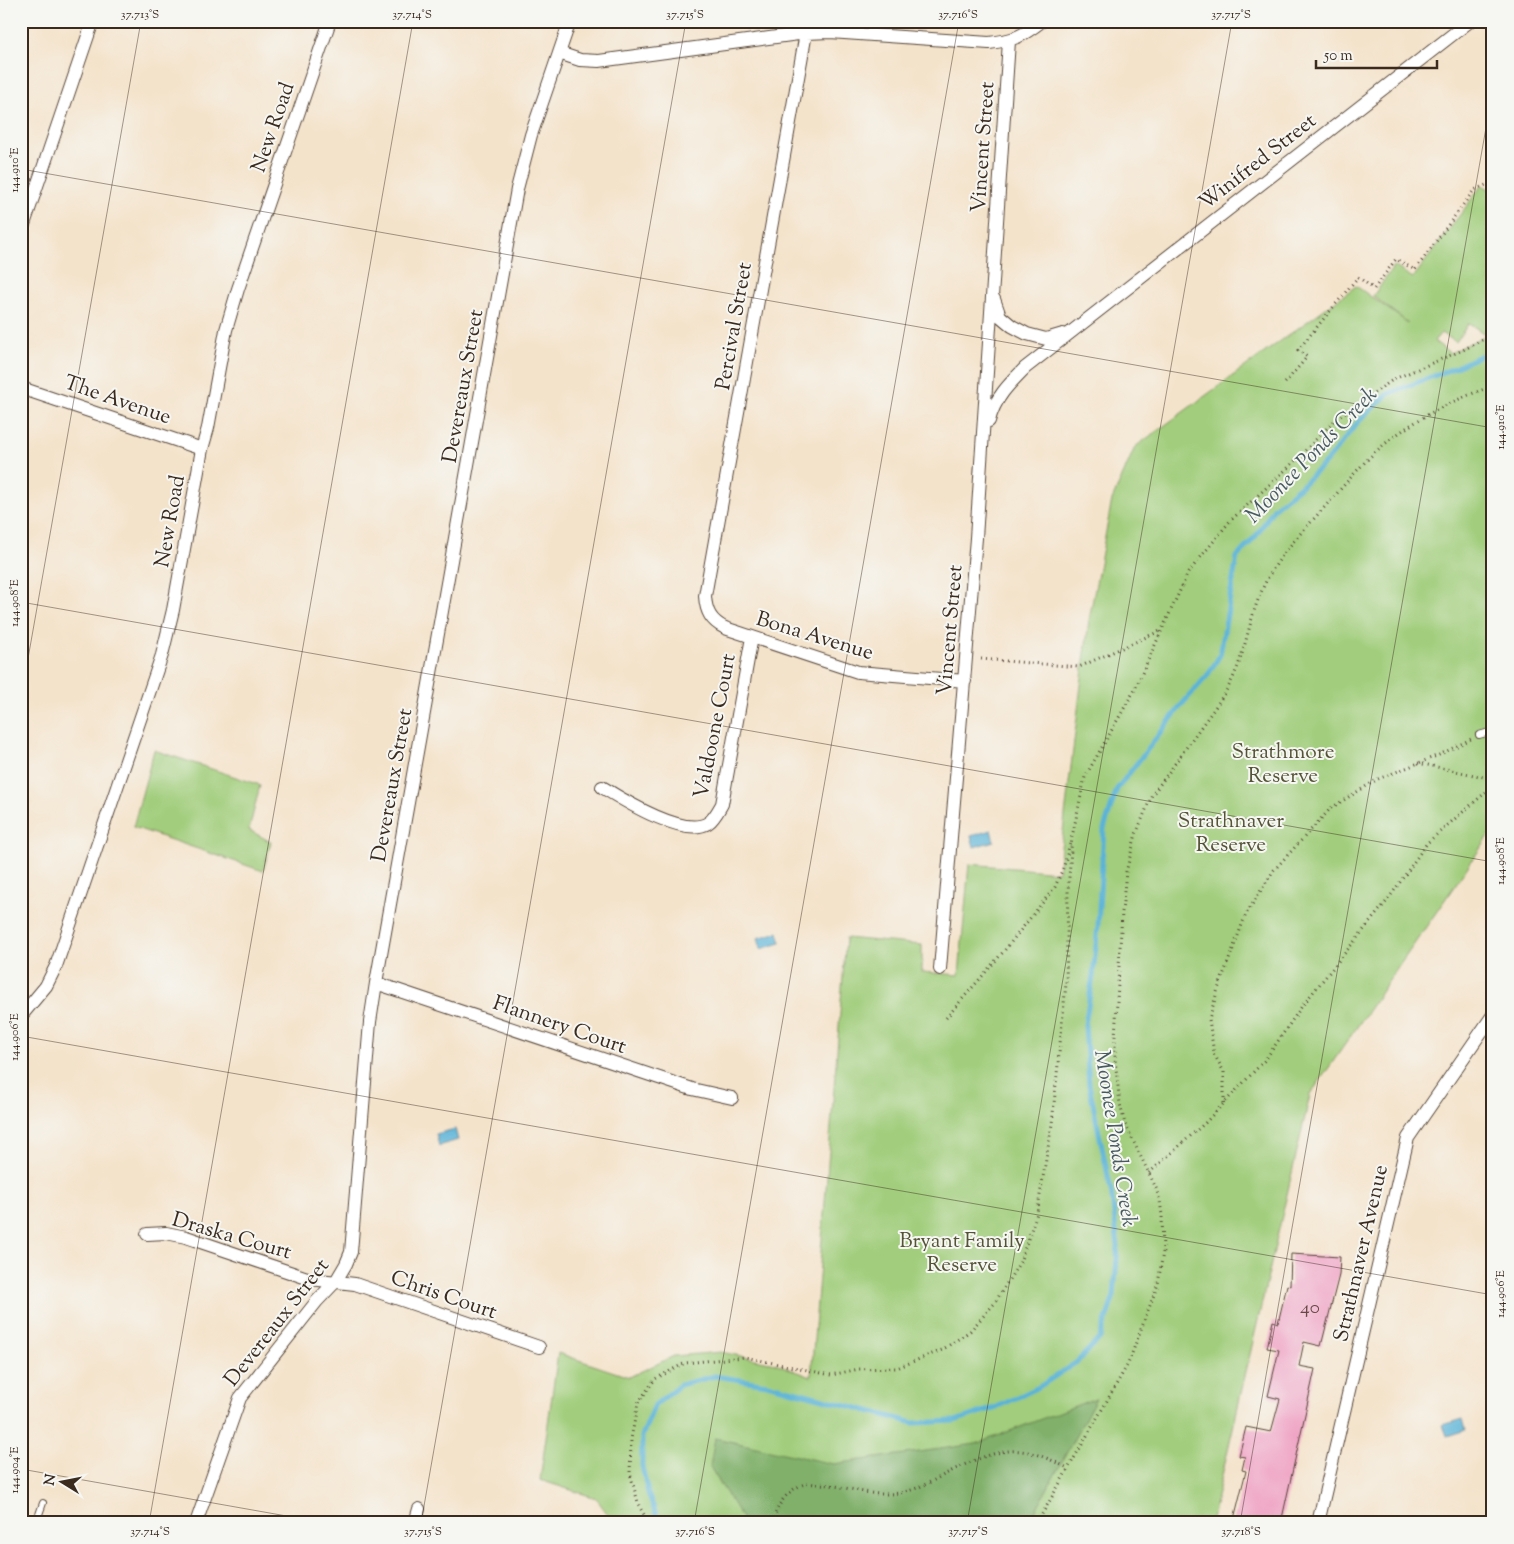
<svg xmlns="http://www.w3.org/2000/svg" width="1514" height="1544" font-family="'Sorts Mill Goudy',serif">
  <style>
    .green { fill: #a1cd7b; stroke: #6e7c4c; fill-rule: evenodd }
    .forest { fill: #80b06b; stroke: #5e6d44 }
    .water { fill: #5ab3d7; stroke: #4a6e7a }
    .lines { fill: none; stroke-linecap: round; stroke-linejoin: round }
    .stream { stroke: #5ab3d7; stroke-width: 5 }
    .building { fill: #efa0c3 }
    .service-casing { stroke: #574638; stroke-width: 8 }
    .minor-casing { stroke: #574638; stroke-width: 14 }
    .path { stroke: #574638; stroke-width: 3; stroke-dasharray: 1 4; stroke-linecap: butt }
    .service { stroke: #fff; stroke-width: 6 }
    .minor { stroke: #fff; stroke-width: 12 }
    .ticks { fill: none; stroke: #3b2a1e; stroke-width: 1; stroke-opacity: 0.45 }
    .labels { text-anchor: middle; stroke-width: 4; stroke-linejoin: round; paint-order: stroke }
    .number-label { font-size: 19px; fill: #684847 }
    .street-label { font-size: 21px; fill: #3b2a1e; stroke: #f6f6f2 }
    .park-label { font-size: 21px; fill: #545335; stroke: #f6f6f2 }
    .water-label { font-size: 22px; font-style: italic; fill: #465a5f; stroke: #f6f6f2 }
    .neatline { fill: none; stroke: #3b2a1e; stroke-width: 2 }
    .ticks-label { font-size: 12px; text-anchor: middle; fill: #3b2a1e }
  </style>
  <rect width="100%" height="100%" fill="#f6f6f2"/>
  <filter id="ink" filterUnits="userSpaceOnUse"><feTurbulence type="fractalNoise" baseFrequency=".02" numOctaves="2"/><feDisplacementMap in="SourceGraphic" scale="10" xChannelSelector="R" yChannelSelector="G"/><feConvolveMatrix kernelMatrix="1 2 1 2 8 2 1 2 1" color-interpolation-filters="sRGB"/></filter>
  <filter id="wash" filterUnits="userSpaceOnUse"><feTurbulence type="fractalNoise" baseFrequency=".0096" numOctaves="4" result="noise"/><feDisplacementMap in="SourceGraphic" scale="20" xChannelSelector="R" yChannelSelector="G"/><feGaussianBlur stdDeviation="1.12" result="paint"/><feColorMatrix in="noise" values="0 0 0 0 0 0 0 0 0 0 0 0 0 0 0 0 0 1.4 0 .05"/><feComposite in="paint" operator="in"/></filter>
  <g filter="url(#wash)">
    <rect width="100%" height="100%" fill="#f4e3cb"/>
    <path class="green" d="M1482,185l11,6v138l-4,4 4,-1v498l-183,265 -99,428h-597l-18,-25 -56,-18 18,-127 71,24 45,-21 47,-4 54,11 36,14 35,-439 76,7v27l37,3 10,-111 89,8 31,-252 23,-120 23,-53 221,-161 52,37 -35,-27 21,-30 19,12zM1469,323l17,12 -36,18 -16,-12 7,-8 15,9z
      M154,750l106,35 -11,45 22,12 -8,29 -130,-44z"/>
    <path class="forest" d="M1096,1398l-67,125h-284l-35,-56 5,-29 118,26 143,-20z"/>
    <path class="water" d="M991,830l3,11 -20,6 -3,-11z
      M778,932l3,11 -20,6 -3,-11z
      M455,1129l3,11 -19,6 -3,-12z
      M1463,1419l3,11 -19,6 -4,-11z"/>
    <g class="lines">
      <path class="stream" d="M664,1523l-7,-6 -9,-24 -6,-27v-30l13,-31 25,-20 35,-9 52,8 147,39 41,-2 42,-14 42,-20 38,-25 23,-24 14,-42 4,-50 -7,-56 -22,-105 -4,-60 8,-49 5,-51 6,-96 13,-40 67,-87 23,-26 13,-21 17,-98 19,-21 18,-28 28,-23 25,-24 31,-39 30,-28 66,-26 39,-18"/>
    </g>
    <g id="blocks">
      <path class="building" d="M1291,1254l49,3 -1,18 -18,71 -17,-4 -5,24 16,3 -34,154h-48l13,-52 -4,-1 3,-13 -6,-1 7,-29 25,5 9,-33 -12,-3 11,-46 -12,-2 6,-27 5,2 9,-38 3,1z"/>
    </g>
  </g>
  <g filter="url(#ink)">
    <use href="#blocks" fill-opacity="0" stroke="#574638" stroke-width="1"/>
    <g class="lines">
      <g class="service-casing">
        <path id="service" d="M1479,735l14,-4
          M36,1523l7,-20"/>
      </g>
      <g class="minor-casing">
        <path id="minor" d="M806,33l-101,563c1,16 6,25 20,32l133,44 107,9
          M559,53l21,7 19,1 207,-28 24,-1 159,11c26,-3 32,-6 53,-22
          M21,233l72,-212
          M994,299l6,17 12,10 15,8 19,5 17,-5
          M21,388l181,61
          M989,421c5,-22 20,-37 36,-53l445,-347
          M602,787c21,13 81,51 106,36 6,-4 10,-12 14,-19l30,-167
          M940,969l36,-431 33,-497
          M376,983l316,106 40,9
          M21,1016l25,-30 10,-20 106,-311 11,-45 29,-161 6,-21 18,-98 12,-41 92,-268
          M147,1234l19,-1 20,4 124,42 45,5 184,63
          M196,1523l44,-125 77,-97 19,-20 10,-17 5,-12 19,-230 6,-39 141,-794 14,-54 39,-114
          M415,1523l4,-14
          M1318,1523l90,-385 85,-123"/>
      </g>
      <path class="path" d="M1285,383l22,-26 -9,-7 60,-73 16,12 22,-30 19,11 59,-80 19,-8
        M981,659l98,8 81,-36
        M1418,763l75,16
        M1072,837l13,-60 49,-86 54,-118 42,-52 61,-56 44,-45 59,-41 69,-29 30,-16
        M946,1018l58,-67 51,-64 9,-21 6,-23
        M1224,1103v-31l-10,-18 -5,-35 9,-30 28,-75 28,-44 57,-62 47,-29 61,-24 32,-16
        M1149,1173l56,-50 60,-63 37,-54 85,-105 40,-58 66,-57
        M649,1523l-10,-17 -9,-33 1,-34 7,-36 17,-24 30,-16 60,-6 86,18 28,-6 38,-1 45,-18 28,-19 24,-27 26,-42 17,-49 15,-89 14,-140 2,-92 4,-57
        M773,1523c3,-17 14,-34 32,-39 3,-1 8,0 11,0 24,0 47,11 72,10 18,0 35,-8 50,-16 23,-12 57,-30 83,-27 17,2 32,10 47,17
        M1037,1523l91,-159 30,-80 5,-32 -1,-37 -2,-14 -4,-13 -31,-64 -5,-20 -5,-45v-22l7,-125 4,-40 10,-38 16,-39c16,-21 31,-43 46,-64 12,-17 25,-33 34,-51 14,-29 17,-61 30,-90 12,-29 37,-55 59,-79 16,-17 31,-36 48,-53 34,-33 79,-57 124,-72"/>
      <use href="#service" class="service"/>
      <use href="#minor" class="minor"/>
    </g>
  </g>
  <path class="ticks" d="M21,169l1472,259M21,602l1472,260M21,698l120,-677M21,1036l1472,259M21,1469l305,54M149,1523l264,-1502M421,1523l265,-1502M694,1523l265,-1502M967,1523l265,-1502M1240,1523l253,-1435"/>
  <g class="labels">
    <g class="number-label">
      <text x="1310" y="1313">40</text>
    </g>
    <g class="street-label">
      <text transform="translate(272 127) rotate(-71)" y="7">New Road</text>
      <text transform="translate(982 147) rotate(-86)" y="7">Vincent Street</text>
      <text transform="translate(1257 161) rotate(-38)" y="7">Winifred Street</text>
      <text transform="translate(733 326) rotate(-80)" y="7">Percival Street</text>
      <text transform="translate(462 386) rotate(-80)" y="7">Devereaux Street</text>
      <text transform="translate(118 399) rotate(19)" y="7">The Avenue</text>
      <text transform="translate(169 521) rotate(-80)" y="7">New Road</text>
      <text transform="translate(949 630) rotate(-85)" y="7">Vincent Street</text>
      <text transform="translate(815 635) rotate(17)" y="7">Bona Avenue</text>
      <text transform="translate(714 726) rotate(-79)" y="7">Valdoone Court</text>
      <text transform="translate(391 785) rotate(-80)" y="7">Devereaux Street</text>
      <text transform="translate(560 1024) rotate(19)" y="7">Flannery Court</text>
      <text transform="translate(232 1235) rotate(16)" y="7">Draska Court</text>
      <text transform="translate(1360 1253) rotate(-77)" y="7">Strathnaver Avenue</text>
      <text transform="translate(444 1294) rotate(19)" y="7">Chris Court</text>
      <text transform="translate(276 1322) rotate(-52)" y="7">Devereaux Street</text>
    </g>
    <g class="park-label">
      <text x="1283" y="758">Strathmore<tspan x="1283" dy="24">Reserve</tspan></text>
      <text x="1231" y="827">Strathnaver<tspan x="1231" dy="24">Reserve</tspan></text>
      <text x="962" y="1247">Bryant Family<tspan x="962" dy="24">Reserve</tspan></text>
    </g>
    <g class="water-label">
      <text transform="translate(1310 454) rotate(-46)" y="8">Moonee Ponds Creek</text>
      <text transform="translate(1117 1138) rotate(81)" y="8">Moonee Ponds Creek</text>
    </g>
  </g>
  <rect width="1514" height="1544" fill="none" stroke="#f6f6f2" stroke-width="55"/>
  <g transform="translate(62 1482) rotate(280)" stroke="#f6f6f2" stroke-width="4" paint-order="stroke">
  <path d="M0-4L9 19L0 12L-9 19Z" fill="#3b2a1e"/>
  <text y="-8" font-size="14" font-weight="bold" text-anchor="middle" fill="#3b2a1e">N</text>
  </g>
  <path d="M1316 60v8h121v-8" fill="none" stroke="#3b2a1e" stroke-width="2.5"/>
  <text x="1324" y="60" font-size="15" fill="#3b2a1e" stroke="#f6f6f2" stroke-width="4" paint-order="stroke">50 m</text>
  <rect x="28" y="28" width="1458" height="1488" class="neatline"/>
  <g class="ticks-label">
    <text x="140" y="18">37.713°S</text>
    <text x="412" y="18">37.714°S</text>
    <text x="685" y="18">37.715°S</text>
    <text x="958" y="18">37.716°S</text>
    <text x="1231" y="18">37.717°S</text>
    <text transform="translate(14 170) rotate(-90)" y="4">144.910°E</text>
    <text transform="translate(1500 427) rotate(-90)" y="4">144.910°E</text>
    <text transform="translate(14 603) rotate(-90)" y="4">144.908°E</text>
    <text transform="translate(1500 861) rotate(-90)" y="4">144.908°E</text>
    <text transform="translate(14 1037) rotate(-90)" y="4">144.906°E</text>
    <text transform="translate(1500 1294) rotate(-90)" y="4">144.906°E</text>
    <text transform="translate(14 1470) rotate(-90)" y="4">144.904°E</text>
    <text x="150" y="1535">37.714°S</text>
    <text x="423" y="1535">37.715°S</text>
    <text x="695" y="1535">37.716°S</text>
    <text x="968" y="1535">37.717°S</text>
    <text x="1241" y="1535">37.718°S</text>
  </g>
</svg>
